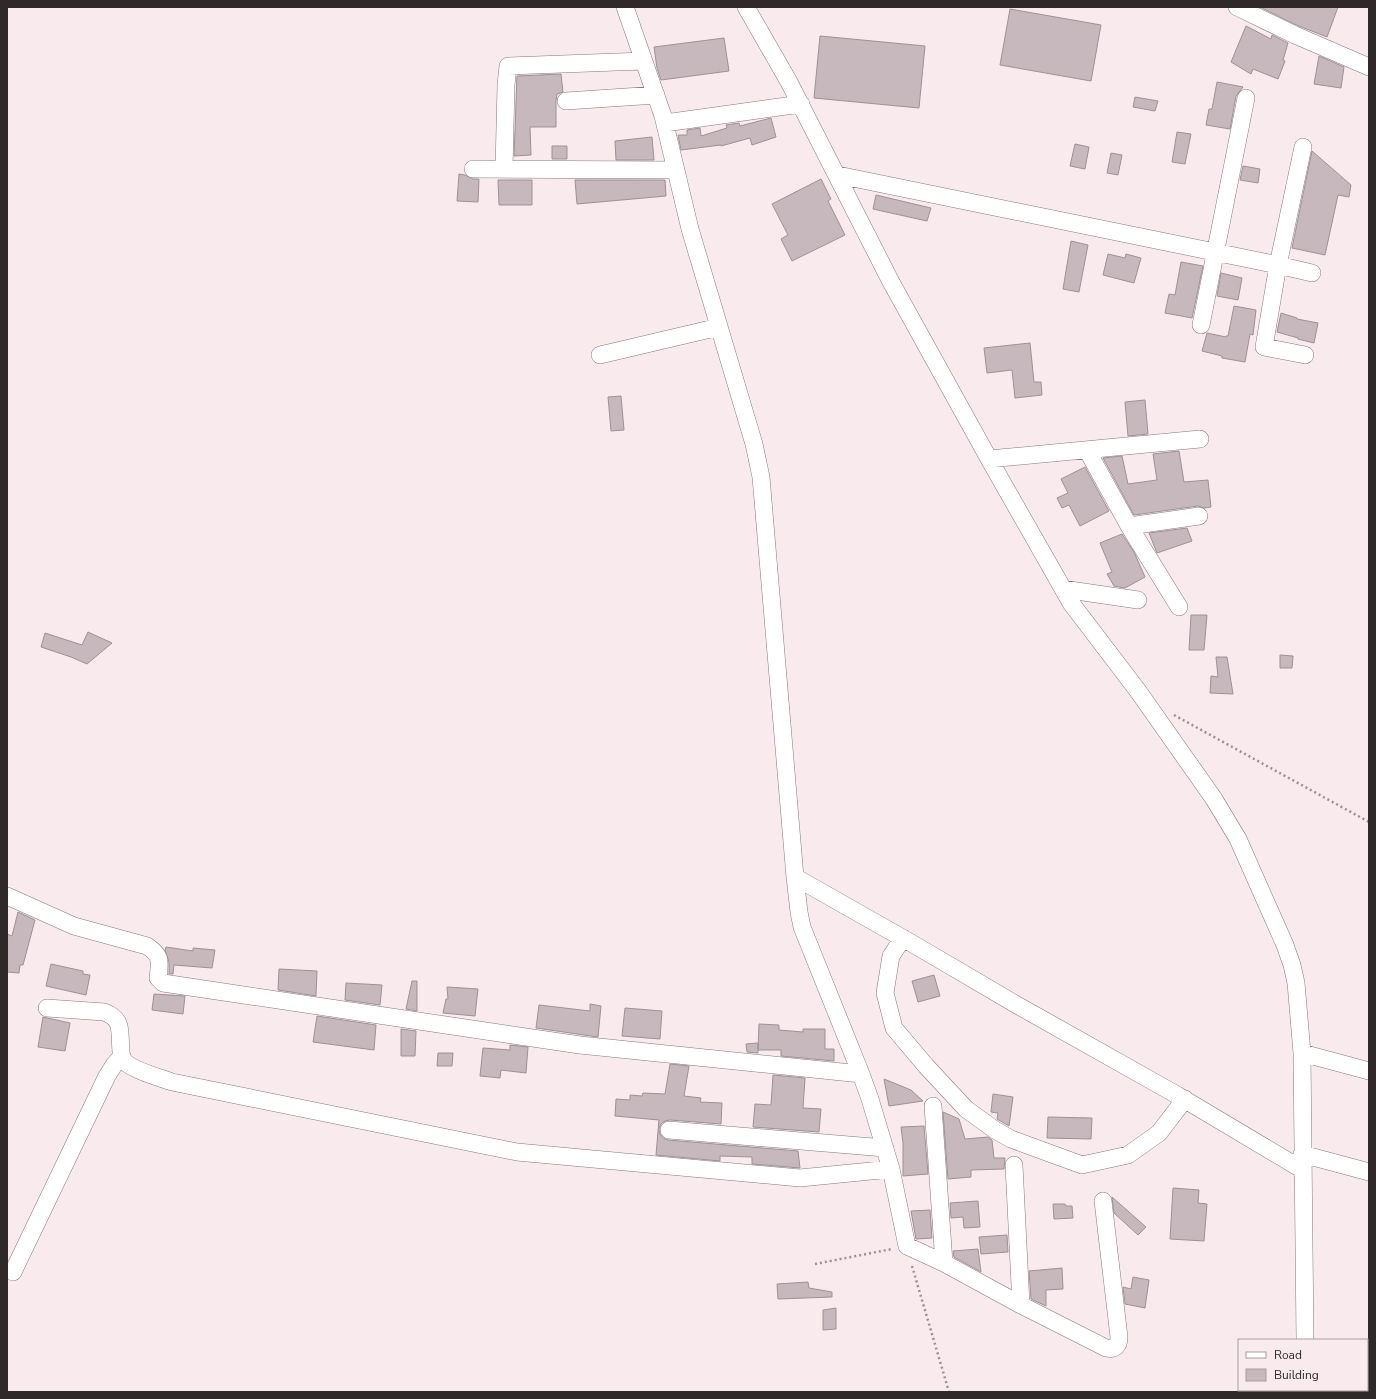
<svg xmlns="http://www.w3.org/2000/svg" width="1376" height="1399" font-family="'Nunito Sans',sans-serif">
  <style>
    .building { fill: #c7b8bd; stroke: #9e9094 }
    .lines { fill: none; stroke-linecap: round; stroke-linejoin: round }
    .minor-casing { stroke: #86787c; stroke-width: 18 }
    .path { stroke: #9a9092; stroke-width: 2.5; stroke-dasharray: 2 3; stroke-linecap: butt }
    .minor { stroke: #fff; stroke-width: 17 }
  </style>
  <rect width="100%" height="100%" fill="#f9eaee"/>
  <path class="building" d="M1260,7h78l-11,30 -33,-13z
    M1010,9l91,16 -10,56 -91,-16z
    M1246,26l25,13 1,-4 16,8 -5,17 2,1 -7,18 -25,-10 -2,5 -20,-12z
    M820,36l105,10 -6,62 -105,-10z
    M724,38l5,33 -68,9 -4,-12 -3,-21z
    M1319,56l25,11 -3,21 -27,-4z
    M561,74l2,18 -6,2 -1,7v26h-26l1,28 -17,1 3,-80z
    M1217,82l26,5 -7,9 -6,33 -24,-4 3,-16h3z
    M1135,97l23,4 -3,10 -22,-4z
    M771,118l5,19 -24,8 -2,-7 -29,8v-1l-40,5 -3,-15h9v-5l13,-2 1,8 26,-8 -1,-3 13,-2 1,3z
    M1177,132l14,2 -6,30 -13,-2z
    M652,137l2,23h-38l-1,-19z
    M1075,144l14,3 -4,22 -15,-3z
    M552,146h15v13h-15z
    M1312,151l39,34 -2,12 -11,-2 -13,60 -33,-7z
    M1111,153l11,2 -4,20 -11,-2z
    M1243,166l17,3 -2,14 -18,-3z
    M459,174l6,1 8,4h6l-1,23 -21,-1z
    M821,179l10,20 -3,2 17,34 -53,26 -11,-22 7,-4 -16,-31z
    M498,180h34v25h-33z
    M575,180h90l1,16 -89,8z
    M876,195l55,13 -4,13 -54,-12z
    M1071,241l17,4 -9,47 -16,-3z
    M1108,254l17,4 1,-4 15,4 -7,25 -31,-8z
    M1181,262l22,4 -11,52 -27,-5 4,-19 6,1z
    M1221,273l21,5 -4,22 -21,-4z
    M1234,306l22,4 -3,25 -3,-1 -5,28 -23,-4v-2l-20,-5 5,-18 19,4v-1h2z
    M1281,313l16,5v1l21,4 -4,20 -16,-4v-1l-21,-6z
    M1030,343l4,39h7l1,13 -27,3 -3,-28 -25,3 -3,-25z
    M621,396l3,34 -13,1 -3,-34z
    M1145,400l3,34 -20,2 -3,-34z
    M1179,451l5,31 24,-2 3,27 -7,1 -6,-2 -64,9 -31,-57 19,-2 6,28 29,-4 -4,-26z
    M1085,467l24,44 -29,15 -11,-21 -7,3 -5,-10 11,-5 -7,-14z
    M1187,528l5,13 -35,12 -8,-20z
    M1122,534l12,18 11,25 -20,11 -11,-2 -7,-12 5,-2 -12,-29z
    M1191,615h16l-3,35h-15z
    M88,632l24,11 -25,21 -16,-7 -30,-10 4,-14 37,12z
    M1280,655l13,1 -1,12h-12z
    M1216,657h11l6,37 -23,-1 1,-17 7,1z
    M18,912l17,8 -12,45h-3l-1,8 -12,-1v-38l5,2z
    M166,947l27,4v-3l22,2 -3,18 -38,-3 -1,9h-4v-12l-4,-12z
    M51,964l32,7v3l7,1 -4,20 -40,-9z
    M279,969l38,2 -1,25 -38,-6z
    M934,975l6,21 -22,6 -6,-21z
    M412,981h5v30l-11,-2z
    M346,983l36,2 -2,20 -35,-5z
    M447,987l31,2 -3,27 -32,-3 3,-14h2z
    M154,994l31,2 -2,18 -31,-4z
    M590,1004l11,2 -3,31 -62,-9 3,-23 51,6z
    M625,1008l37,3 -2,28 -38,-3z
    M317,1016l59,9 -2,25 -61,-8z
    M43,1017l27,6 -5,28 -27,-4z
    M759,1024l20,1v5l24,2v-3h22v20h9v12l-53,-5v-6h-23z
    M401,1029l15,2 -1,25h-14z
    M758,1043v10l-11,-1 -1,-8z
    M510,1045l18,2 -2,26 -25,-3 -1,8 -20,-2 3,-28 27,2z
    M438,1053h15l-1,13h-15z
    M670,1064l19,2 -5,30 17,2 -1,4 22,1 -1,21 -51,-4 -5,1 -4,3 -2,5 1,5 3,4 5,2 130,11 2,17 -48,-4v-7l-32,-1v5l-64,-6 3,-35 -44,-4 1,-17 14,1v-5l12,1 1,-3 22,1z
    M773,1075l32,3 -2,30 18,1 -2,23 -66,-5 2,-23 16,1z
    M884,1079l27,11 12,11 -34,5z
    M993,1094l20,3 -4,29 -12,-7 1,-6 -7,-1z
    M943,1112l16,7 6,20 23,-2 4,3 2,18h11l-1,11 -33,1v7l-23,2z
    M1048,1117l44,1 -1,21 -44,-1z
    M924,1126l4,48 -25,2v-33l-2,-16z
    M1173,1188l26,2 -1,13 9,1 -3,37 -34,-2z
    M1112,1197l34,30 -8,8 -24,-22z
    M978,1201l2,26 -16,1 -1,-11 -12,1 -1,-15z
    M1053,1204h12l1,2h6l1,12 -19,1z
    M930,1210l2,28 -16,1 -5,-28z
    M1007,1235l1,17 -27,2 -2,-17z
    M978,1249l3,23 -27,-15 -1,-6z
    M1062,1268l1,21 -17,1v16l-15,-7 -2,-28z
    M1133,1277l16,3 -4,28 -20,-4 -2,-17 8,2z
    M808,1282l1,6 23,4v5l-54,2 -1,-15z
    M836,1308v21l-13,1v-20z"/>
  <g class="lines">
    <g class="minor-casing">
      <path id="minor" d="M746,7l43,75 102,200 98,177 82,144 67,88 76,108 24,40 47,106 7,20 4,18 6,70 3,287
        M1237,7l58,28 74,32
        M566,101l90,-6
        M665,123l136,-19
        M1303,147l-25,118 -14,82 41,8
        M473,169l203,1
        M504,169l2,-84 2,-19 136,-5
        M838,175l440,90 34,8
        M1201,325l45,-227
        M600,355l119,-28
        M1087,450l42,76 50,81
        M989,459l211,-20
        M1129,526l70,-10
        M1063,589l75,11
        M795,877l118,67 104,61 160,90 126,75
        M7,896l67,30 73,20c15,10 13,15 11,32l5,5 7,1 410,61 281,29 -59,-147 -3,-15 -4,-35 -34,-400 -7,-33 -64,-215 -27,-113 -38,-109
        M903,938l-12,18 -6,37 9,35 32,38 40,43 29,21 16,9 71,26 46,-10 31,-22 26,-34
        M47,1008l57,4c20,7 15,20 17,39 0,4 1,8 4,11 8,8 36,16 47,20l345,70 283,26 91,-9
        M1302,1053l67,18
        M861,1074l9,25 21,70 16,77 37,17 77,42 85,43c9,2 13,-2 13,-11l-16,-136
        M933,1106l11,157
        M669,1130l216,18
        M1302,1154l67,18
        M1014,1165l7,140
        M13,1272l94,-196 7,-11 8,-9
        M1305,1390v2"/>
    </g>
    <path class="path" d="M1174,715l195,107
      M815,1264l77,-15
      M912,1266l37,126"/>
    <use href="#minor" class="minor"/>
  </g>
  <rect width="1376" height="1399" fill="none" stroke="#2f292a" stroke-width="16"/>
  <rect x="1238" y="1339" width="130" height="52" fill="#f9eaee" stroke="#a89da0"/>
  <rect x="1246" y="1352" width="20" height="6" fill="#ffffff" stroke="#a89da0"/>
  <text x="1274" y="1359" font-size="12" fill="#2f292a">Road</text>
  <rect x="1246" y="1369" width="20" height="12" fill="#c7b8bd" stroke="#a89da0"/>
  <text x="1274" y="1379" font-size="12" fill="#2f292a">Building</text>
</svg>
